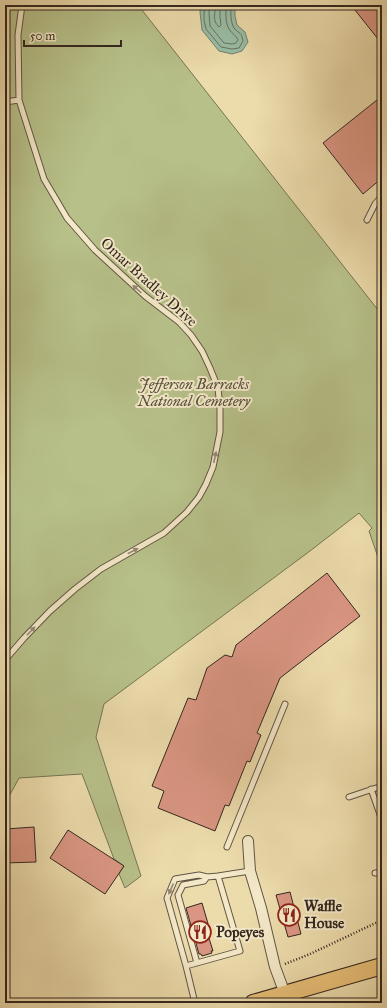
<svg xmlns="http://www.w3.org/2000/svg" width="387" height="1008" font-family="'IM FELL Great Primer',serif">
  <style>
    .green { fill: #b7c089; stroke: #767455 }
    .water { fill: #99bca4; stroke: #718170 }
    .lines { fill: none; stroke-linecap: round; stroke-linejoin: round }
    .shore { stroke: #667262; stroke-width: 1 }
    .building { fill: #da9683; stroke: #342821 }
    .service-casing { stroke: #625544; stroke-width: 7 }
    .minor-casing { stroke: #625544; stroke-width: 12 }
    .primary-casing { stroke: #342821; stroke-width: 18 }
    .path { stroke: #342821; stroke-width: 2.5; stroke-dasharray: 1 2; stroke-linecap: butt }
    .service { stroke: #f3e8c8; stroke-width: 5 }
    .minor { stroke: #f3e8c8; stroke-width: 10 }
    .primary { stroke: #e6be76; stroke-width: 16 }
    .oneway { fill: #948874 }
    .labels { text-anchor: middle; stroke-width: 4; stroke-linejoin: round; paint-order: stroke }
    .street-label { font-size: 15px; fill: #342821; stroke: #f3e8c8 }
    .park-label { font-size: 15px; font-style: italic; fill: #554e3b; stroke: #f3e8c8 }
    .poi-label { font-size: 15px; font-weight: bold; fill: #342821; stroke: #f3e8c8; text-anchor: start }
  </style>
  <rect width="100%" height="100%" fill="#ecdbab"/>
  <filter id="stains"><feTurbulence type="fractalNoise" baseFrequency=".005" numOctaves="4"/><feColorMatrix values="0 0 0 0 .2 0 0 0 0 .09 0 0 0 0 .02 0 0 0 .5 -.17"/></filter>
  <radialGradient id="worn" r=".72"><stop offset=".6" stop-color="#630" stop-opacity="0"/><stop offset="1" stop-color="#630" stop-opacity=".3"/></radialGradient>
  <path class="green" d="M5,5h133l244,310v254l-13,-38 3,-3 -13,-15 -49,38 -206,153 -8,33 45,139 -16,12 -6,-14 5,-8 -10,-7 -32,-85 -63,4 -12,22 -2,1z"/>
  <path class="water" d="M201,5h34v11l2,9 8,7 3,10 -6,9 -10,3 -13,-3 -17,-21 -2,-18z"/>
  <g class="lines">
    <path class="shore" d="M205,5l-1,8v7l2,9 15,18 11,2 7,-1 4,-7c-2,-10 -3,-6 -9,-13 -4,-7 -3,-16 -3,-23
      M210,5l-1,8 1,13 14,17 8,1 4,-1 2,-3c-2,-5 -6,-6 -9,-11 -4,-7 -3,-16 -3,-24
      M216,5c-1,8 -4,16 3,22l2,-2 -1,-8v-12"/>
  </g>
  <path class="building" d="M351,5h31v39z
    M382,96v82l-19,16 -40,-51z
    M327,573l33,43 -80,62 -23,55 4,2 -11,27 -3,-1 -18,45 -4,-1 -10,26 -57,-23 6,-17 -12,-5 36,-88 8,2 11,-32 18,-13 7,2 4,-12z
    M34,827l2,35 -31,1v-34z
    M68,830l56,36 -19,28 -55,-36z
    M290,892l11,42 -13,3 -12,-42z
    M202,903l9,31 -3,1 5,16h-2l1,2 -10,3 -1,-2h-2l-13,-46z"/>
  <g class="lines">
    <g class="service-casing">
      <path id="service" d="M5,102l14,-2
        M367,220l8,-16 7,-8
        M5,660l19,-22 26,-27 25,-22 26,-20 63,-36 23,-21 12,-15 7,-13 7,-17 7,-35v-24l-2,-20 -8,-20 -8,-17 -11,-16 -12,-13 -34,-26 -50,-46 -28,-32 -23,-39 -25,-79 -1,-65 4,-30
        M371,789l11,31
        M349,797l33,-11
        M227,847l58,-143
        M375,873h7
        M197,963l-19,-68 5,-10 21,-4 3,-4
        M186,966l-19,-68 8,-19 24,-4 8,2 11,-1
        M195,1003l-9,-37 54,-15 -22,-75 32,-5"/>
    </g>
    <g class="minor-casing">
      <path id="minor" d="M248,841l2,30 11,37 14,59 10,27"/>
    </g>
    <g class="primary-casing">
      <path id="primary" d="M253,1003l129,-37"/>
    </g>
    <path class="path" d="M285,964l25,-10 72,-34"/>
    <use href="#service" class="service"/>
    <use href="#minor" class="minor"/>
    <use href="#primary" class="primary"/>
  </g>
  <defs><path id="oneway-solid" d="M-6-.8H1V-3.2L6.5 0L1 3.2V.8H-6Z"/></defs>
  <g class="oneway">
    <use href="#oneway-solid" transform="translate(137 289) rotate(-138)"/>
    <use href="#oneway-solid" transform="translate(215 457) rotate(-78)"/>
    <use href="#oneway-solid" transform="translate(133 551) rotate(-28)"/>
    <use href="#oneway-solid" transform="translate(31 631) rotate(-46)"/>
    <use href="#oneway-solid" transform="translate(171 889) rotate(114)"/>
  </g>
  <defs>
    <g id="restaurant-ring" transform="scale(1.15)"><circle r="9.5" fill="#f3e8c8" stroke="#8f2418" stroke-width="1.5"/><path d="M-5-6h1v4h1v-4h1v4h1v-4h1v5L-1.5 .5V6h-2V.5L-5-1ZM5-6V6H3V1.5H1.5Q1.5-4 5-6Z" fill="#8f2418"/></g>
  </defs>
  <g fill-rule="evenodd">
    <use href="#restaurant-ring" x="289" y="915"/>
    <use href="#restaurant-ring" x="200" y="932"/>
  </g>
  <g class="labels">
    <g class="street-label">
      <text transform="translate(149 282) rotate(42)" y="5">Omar Bradley Drive</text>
    </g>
    <g class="park-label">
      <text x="194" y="389">Jefferson Barracks<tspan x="194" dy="17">National Cemetery</tspan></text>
    </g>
    <g class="poi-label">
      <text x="304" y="911">Waffle<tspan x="304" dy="17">House</tspan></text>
      <text x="216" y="937">Popeyes</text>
    </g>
  </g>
  <rect width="387" height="1008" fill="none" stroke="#ecdbab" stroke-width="20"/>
  <rect x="6" y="6" width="375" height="996" fill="none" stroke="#342821" stroke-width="2"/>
  <rect x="10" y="10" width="367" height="988" fill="none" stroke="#342821"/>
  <path d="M24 40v6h97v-6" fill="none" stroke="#342821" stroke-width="2"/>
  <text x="30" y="40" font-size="12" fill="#342821" stroke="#f3e8c8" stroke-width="3" paint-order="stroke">50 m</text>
  <rect width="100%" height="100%" filter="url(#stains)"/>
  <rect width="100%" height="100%" fill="url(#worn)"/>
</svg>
